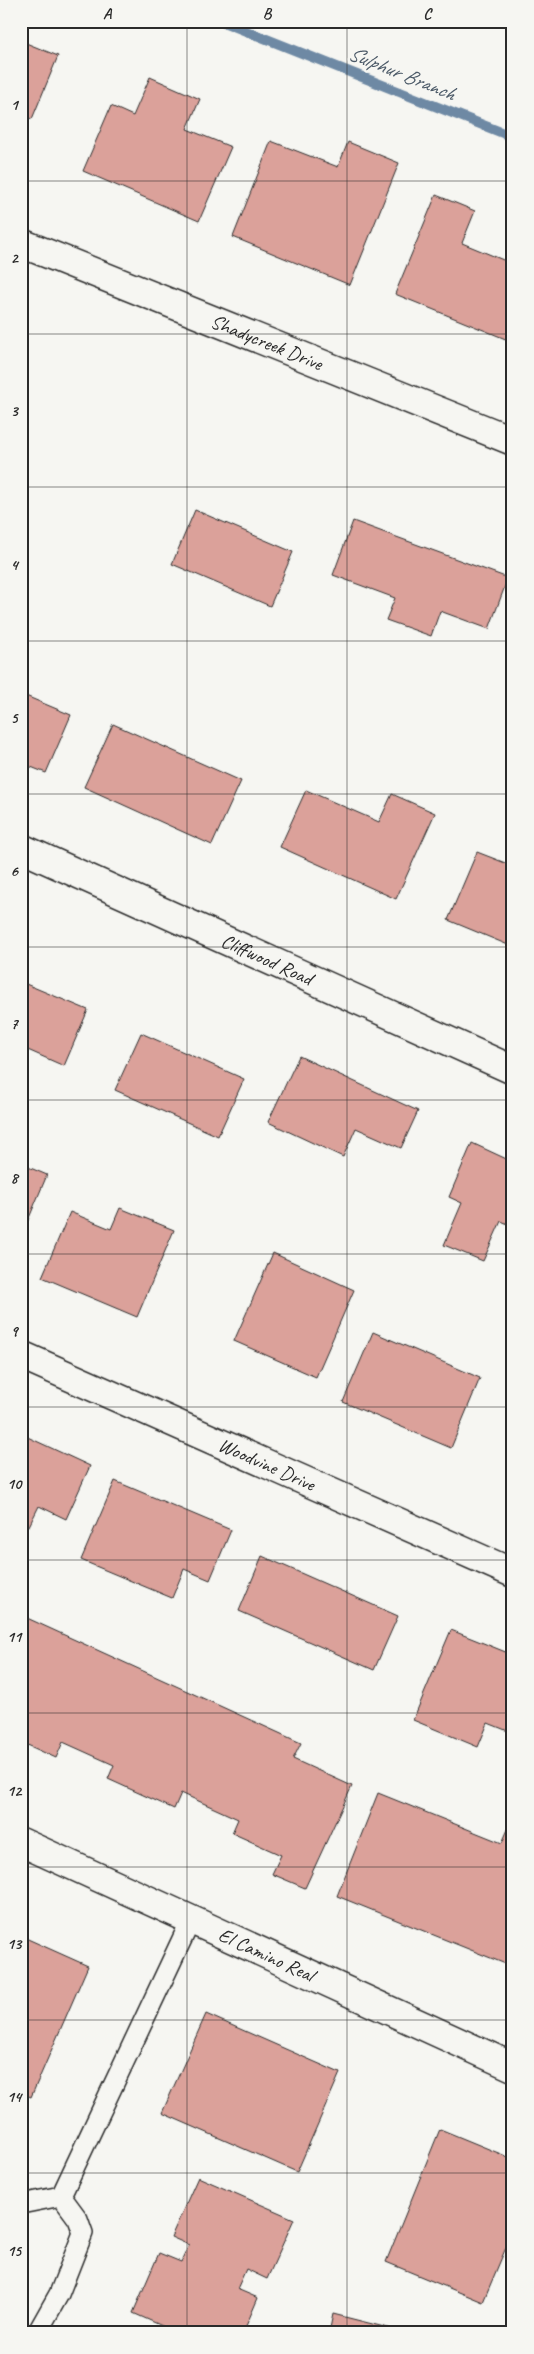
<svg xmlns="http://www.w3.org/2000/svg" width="534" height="2354" font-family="Caveat,sans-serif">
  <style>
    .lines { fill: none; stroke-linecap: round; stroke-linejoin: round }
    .stream { stroke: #6e89a4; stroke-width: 10 }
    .building { fill: #dba19a; stroke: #2b2b2b }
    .service-casing { stroke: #2b2b2b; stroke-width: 22 }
    .minor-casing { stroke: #2b2b2b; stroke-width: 31 }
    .tertiary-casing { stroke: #2b2b2b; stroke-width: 31 }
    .service { stroke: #f6f6f2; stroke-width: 19 }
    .minor { stroke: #f6f6f2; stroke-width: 28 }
    .tertiary { stroke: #f6f6f2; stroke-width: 28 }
    .grid { fill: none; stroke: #2b2b2b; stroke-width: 1; stroke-opacity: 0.55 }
    .labels { text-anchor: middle; stroke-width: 5; stroke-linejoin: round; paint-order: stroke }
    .street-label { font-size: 20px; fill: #2b2b2b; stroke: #f6f6f2 }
    .water-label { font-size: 21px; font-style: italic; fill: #4c5a68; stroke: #f6f6f2 }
    .neatline { fill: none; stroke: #2b2b2b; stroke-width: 2 }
    .grid-label { font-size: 16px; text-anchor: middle; font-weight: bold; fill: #2b2b2b }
  </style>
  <rect width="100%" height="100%" fill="#f6f6f2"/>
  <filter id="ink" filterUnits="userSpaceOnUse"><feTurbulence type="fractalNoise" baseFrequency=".02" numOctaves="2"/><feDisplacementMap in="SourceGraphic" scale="10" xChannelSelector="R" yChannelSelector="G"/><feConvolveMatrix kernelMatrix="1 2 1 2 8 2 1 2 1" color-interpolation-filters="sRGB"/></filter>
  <g filter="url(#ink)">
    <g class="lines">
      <path class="stream" d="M221,21l292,116"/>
    </g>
    <path class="building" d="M21,41l37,15 -26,63 -11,-4z
      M150,77l50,22 -13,30 44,18 -32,74 -116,-50 28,-65 22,10z
      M271,141l67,26 10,-25 51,21 -49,122 -117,-48z
      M436,195l39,16 -13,32 51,21v78l-118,-48z
      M195,510l98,42 -23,54 -98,-42z
      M353,521l155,57 -19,51 -49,-18 -9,25 -45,-16 9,-22 -62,-23z
      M21,694l50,21 -25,58 -25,-10z
      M113,724l128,57 -29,64 -128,-58z
      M306,790l73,32 13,-28 43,19 -39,86 -116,-52z
      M477,852l36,14v81l-65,-27z
      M21,982l67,28 -24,56 -43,-19z
      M141,1033l103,46 -26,57 -103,-46z
      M299,1056l119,55 -17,37 -45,-20 -13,29 -75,-35z
      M472,1143l41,19v64l-12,-5 -18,40 -39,-16 18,-42 -13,-6z
      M21,1164l26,11 -26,62z
      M120,1208l54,22 -37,87 -95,-40 28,-65 41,17z
      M273,1253l81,37 -38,87 -82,-36z
      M373,1332l107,46 -29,70 -108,-46z
      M21,1434l69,32 -24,53 -27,-13 -10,20 -8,-4z
      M115,1481l116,49 -21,50 -26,-11 -12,29 -91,-38z
      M262,1556l136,60 -24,54 -135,-59z
      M27,1618l274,125 -8,16 59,27 -47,102 -33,-14 9,-19 -49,-22 6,-14 -57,-26 -7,16 -66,-30 6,-14 -51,-23 -7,16 -35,-16v-110z
      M451,1630l62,25v78l-25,-10 -10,24 -65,-27z
      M378,1793l124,50 7,-16 4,2v138l-176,-71z
      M21,1936l67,30 -57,131 -10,-4z
      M206,2014l134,59 -43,99 -135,-59z
      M440,2129l73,30v72l-30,71 -97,-40z
      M198,2177l96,42 -27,60 -21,-10 -9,20 21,9 -15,35h-65l-45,-20 26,-60 22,9 8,-17 -18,-8z
      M333,2314l75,19h-79z"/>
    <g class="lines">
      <g class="service-casing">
        <path id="service" d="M61,2196l130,-276
          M21,2204l40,-8 17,23 5,14 -24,61 -22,39"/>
      </g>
      <g class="minor-casing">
        <g id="minor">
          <path id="s1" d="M21,243l492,198"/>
          <path id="s2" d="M21,848l492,222"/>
          <path id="s3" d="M21,1355l492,218"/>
        </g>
      </g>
      <g class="tertiary-casing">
        <g id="tertiary">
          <path id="s4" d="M21,1842l492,225"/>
        </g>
      </g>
      <use href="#service" class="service"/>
      <use href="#minor" class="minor"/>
      <use href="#tertiary" class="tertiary"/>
    </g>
  </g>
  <path class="grid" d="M187,21v2312M347,21v2312M21,181h492M21,334h492M21,487h492M21,641h492M21,794h492M21,947h492M21,1100h492M21,1254h492M21,1407h492M21,1560h492M21,1713h492M21,1867h492M21,2020h492M21,2173h492"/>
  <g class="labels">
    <g class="street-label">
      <text dy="7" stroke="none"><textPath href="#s1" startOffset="265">Shadycreek Drive</textPath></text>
      <text dy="7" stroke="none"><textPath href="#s2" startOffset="270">Cliffwood Road</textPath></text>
      <text dy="7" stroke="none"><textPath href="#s3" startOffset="269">Woodvine Drive</textPath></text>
      <text dy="7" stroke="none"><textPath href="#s4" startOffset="270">El Camino Real</textPath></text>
    </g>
    <g class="water-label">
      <text transform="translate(402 73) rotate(22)" y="7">Sulphur Branch</text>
    </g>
  </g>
  <rect width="534" height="2354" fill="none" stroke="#f6f6f2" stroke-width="55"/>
  <rect x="28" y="28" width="478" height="2298" class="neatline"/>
  <g class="grid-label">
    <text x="107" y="19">A</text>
    <text x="267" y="19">B</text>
    <text x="427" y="19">C</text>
    <text x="14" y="110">1</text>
    <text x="14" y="263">2</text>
    <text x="14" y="416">3</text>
    <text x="14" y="570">4</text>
    <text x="14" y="723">5</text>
    <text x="14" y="876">6</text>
    <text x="14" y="1029">7</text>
    <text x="14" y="1183">8</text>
    <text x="14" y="1336">9</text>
    <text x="14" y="1489">10</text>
    <text x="14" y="1642">11</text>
    <text x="14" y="1796">12</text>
    <text x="14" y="1949">13</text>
    <text x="14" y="2102">14</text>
    <text x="14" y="2256">15</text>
  </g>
</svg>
